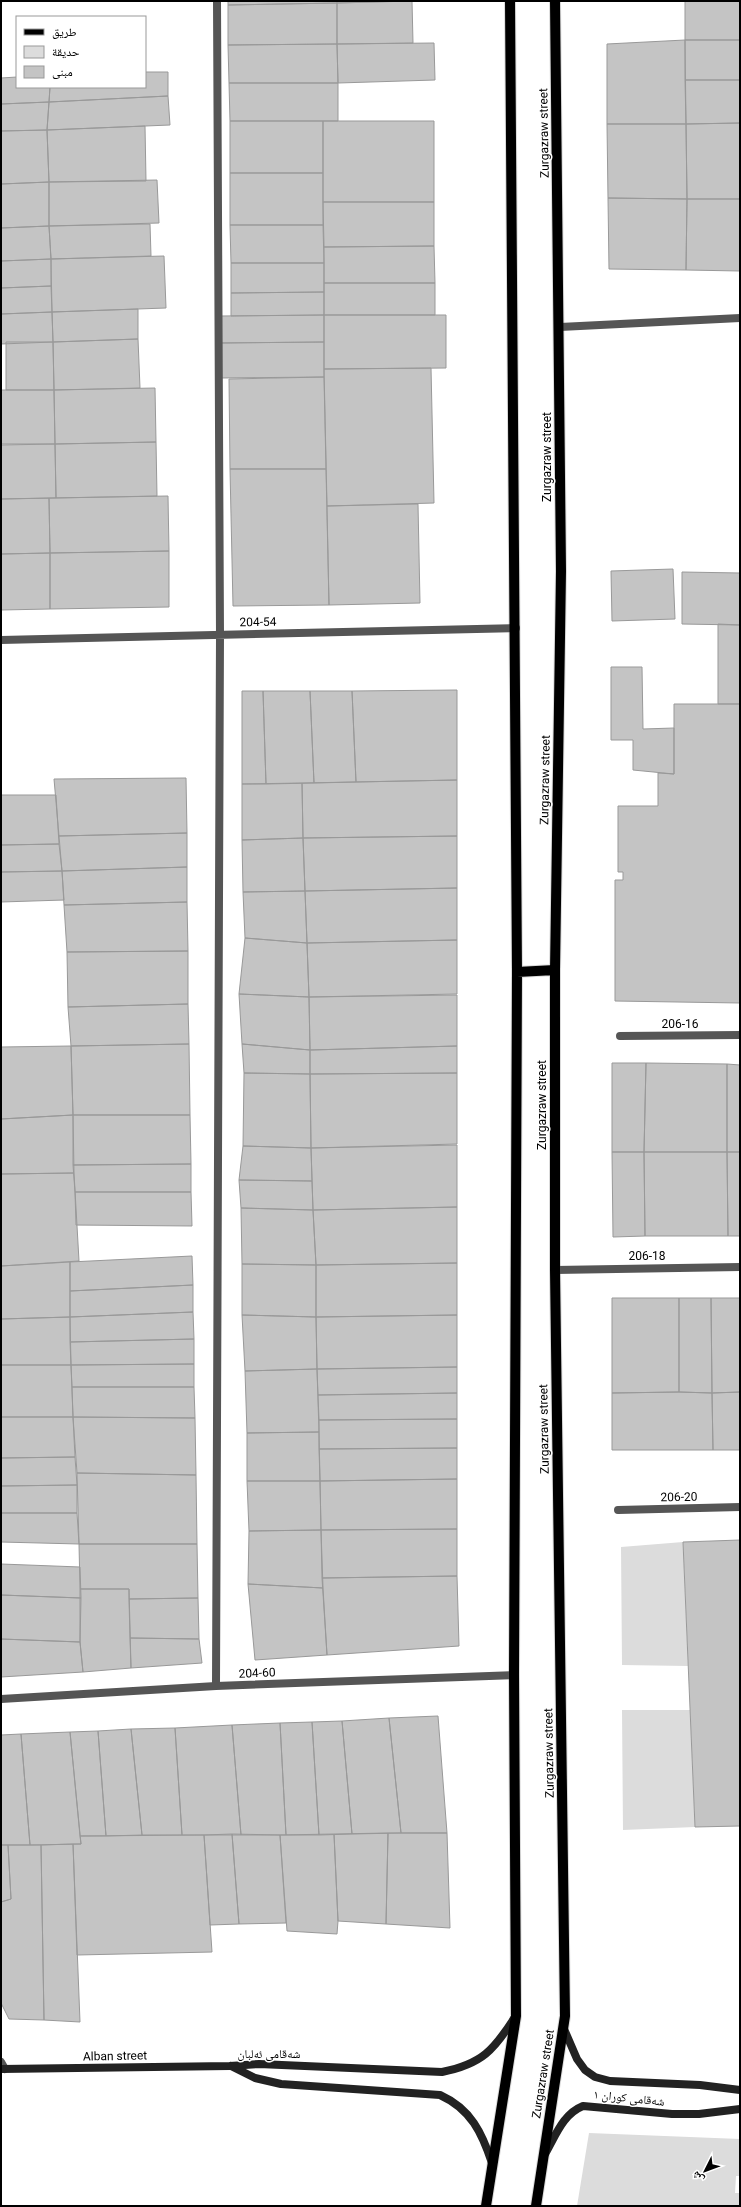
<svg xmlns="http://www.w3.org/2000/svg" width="741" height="2207" font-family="Roboto,'Noto Naskh Arabic',sans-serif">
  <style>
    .green { fill: #dcdcdc }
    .building { fill: #c4c4c4; stroke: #999 }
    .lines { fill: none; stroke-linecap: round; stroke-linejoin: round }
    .primary-casing { stroke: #dbdbdb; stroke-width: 12 }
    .street { stroke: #555; stroke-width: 8 }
    .secondary { stroke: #222; stroke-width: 8 }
    .primary { stroke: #000; stroke-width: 10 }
    .labels { text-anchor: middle; stroke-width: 3; stroke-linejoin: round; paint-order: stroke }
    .street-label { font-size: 12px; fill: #000; stroke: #fff }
  </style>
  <rect width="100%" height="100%" fill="#fff"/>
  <path class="green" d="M683,1542l5,124 -66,-1 -1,-118z
    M622,1710h68l5,117 -72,3z
    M589,2133l151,6v37h-4l-1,17h5v13h-163z"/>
  <path class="building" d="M228,1h109v2l-109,2z
    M337,1h71l-71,2z
    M412,1l1,42 -76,1v-41z
    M685,1h55v39h-55z
    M337,3v41l-109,1v-40z
    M685,40l1,84h-79v-80z
    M685,40h55v40h-55z
    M434,43l1,37 -97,3 -1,-39z
    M337,44l1,39h-109l-1,-38z
    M145,72h23v24l-119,6 1,-15h95z
    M17,77v10h33l-1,15 -48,2v-26z
    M685,80h55v43l-54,1z
    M229,83h109v38h-108z
    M168,96l2,29 -123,5 2,-28z
    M49,102l-2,28 -46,1v-27z
    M230,121h93v52h-93z
    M323,121h111v81h-111z
    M740,123v76h-53l-1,-75z
    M607,124h79l1,75 -79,-1z
    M145,126l1,55 -97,1 -2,-52z
    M47,130l2,52 -48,2v-53z
    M230,173h93v52h-93z
    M157,180l2,43 -110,3v-44z
    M49,182v44l-48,2v-44z
    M608,198l79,1 -1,71 -77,-1z
    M687,199h53v72l-54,-1z
    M323,202h111v44l-110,1z
    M150,224l1,32 -100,3 -2,-33z
    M230,225h93l1,38h-93z
    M49,226l2,33 -50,2v-33z
    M434,246l1,37h-111v-36z
    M164,256l2,52 -114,4 -1,-53z
    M51,259v27l-50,2v-27z
    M231,263h93v29l-93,1z
    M324,283h111v32h-111z
    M51,286l1,26 -51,2v-26z
    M324,292v23l-93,1v-23z
    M138,309v30l-85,3 -1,-30z
    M52,312l1,30 -52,2v-30z
    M324,315h122v53l-122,1z
    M324,315v27l-105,1v-27z
    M138,339l2,49 -86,2 -1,-48z
    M6,342h47l1,48h-48z
    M324,342v35l-104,1 -1,-35z
    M431,368l3,135 -107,3 -3,-137z
    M324,377l2,92h-96l-1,-90z
    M155,388l1,54 -101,2 -1,-54z
    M1,390h53l1,54h-54z
    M156,442l1,54 -101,2 -1,-54z
    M55,444l1,54 -55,1v-54z
    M230,469h96l3,136 -96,1z
    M168,496l1,55 -119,2 -1,-55z
    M49,498l1,55 -49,1v-55z
    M418,504l2,99 -91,2 -2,-99z
    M169,551v56l-119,2v-56z
    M50,553v56l-49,1v-56z
    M673,569l2,50 -63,2 -1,-50z
    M682,572l58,1v52l-58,-1z
    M718,624l22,1v79h-22z
    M611,667h31l1,62 31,-1v46l-41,-4v-30h-22z
    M457,690v90l-101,2 -4,-91z
    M242,691h21l3,93h-24z
    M263,691h47l4,92 -48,1z
    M310,691h42l4,91 -42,1z
    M674,704h66v299l-125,-2v-121h8v-8h-5v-66h40v-33l16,1z
    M186,778l1,55 -128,3 -5,-57z
    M457,780v56l-154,2 -1,-55z
    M302,783l1,55 -61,2v-56z
    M1,795h55l3,49 -58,1z
    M187,833v34l-125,4 -3,-35z
    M457,836v52l-152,3 -2,-53z
    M303,838l2,53 -62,1 -1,-52z
    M59,844l3,27 -61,1v-27z
    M187,867v35l-123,3 -2,-34z
    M62,871l2,29 -63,2v-30z
    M457,888v52l-150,3 -2,-52z
    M305,891l2,52 -62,-5 -2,-46z
    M187,902l1,49 -121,1 -3,-47z
    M245,938l62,5 2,54 -70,-3z
    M457,940v54l-148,3 -2,-54z
    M188,951v53l-120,3 -1,-55z
    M239,994l70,3 1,53 -68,-6z
    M457,995v51l-147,4 -1,-53z
    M188,1004l1,40 -118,2 -3,-39z
    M189,1044l1,71h-117l-2,-69z
    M242,1044l68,6v24l-66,-1z
    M71,1046l2,69 -72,4v-72z
    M457,1046v27l-147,1v-24z
    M612,1063h34l-2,89h-32z
    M646,1063l81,1v88h-83z
    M727,1064l13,1v87h-13z
    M244,1073l66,1 1,74 -68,-2z
    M457,1073v71l-146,4 -1,-74z
    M73,1115l1,58 -73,1v-55z
    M73,1115h117l1,49 -118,1z
    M457,1145v62l-144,3 -2,-62z
    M243,1146l68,2 1,33 -73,-1z
    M612,1152h32l1,84 -32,1z
    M644,1152h83l1,84h-83z
    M727,1152h13v84h-12z
    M191,1164v28h-116l-2,-27z
    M74,1173l5,88 -78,5v-92z
    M239,1180l73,1 1,29 -72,-2z
    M75,1192h116l1,34 -116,-1z
    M457,1207v56l-141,2 -3,-55z
    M241,1208l72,2 3,55 -74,-1z
    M192,1256l1,29 -123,6v-29z
    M70,1262v55l-69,2v-53z
    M457,1263v52l-141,2v-52z
    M242,1264l74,1v52l-74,-2z
    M193,1285v27l-123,5v-26z
    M612,1298h67v94l-67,1z
    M679,1298h32l1,95 -33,-1z
    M711,1298h29v94l-28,1z
    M193,1312l1,27 -124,3v-25z
    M242,1315l74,2 1,52 -72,2z
    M457,1315v52l-140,2 -1,-52z
    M70,1317l1,48h-70v-46z
    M194,1339v25l-123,1 -1,-23z
    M194,1364v23h-122l-1,-22z
    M1,1365h70l2,52h-72z
    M457,1367v26l-139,2 -1,-26z
    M317,1369l2,63 -72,1 -2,-62z
    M72,1387h122l1,31 -122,-1z
    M679,1392l33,1 1,57h-101v-57z
    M740,1392v58h-27l-1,-57z
    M457,1393v26l-138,1 -1,-25z
    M1,1417h72l2,40 -74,1z
    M73,1417l122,1 1,57 -119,-2z
    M457,1419v29l-138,1v-29z
    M319,1432l1,49h-73v-48z
    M457,1448v31l-137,2 -1,-32z
    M75,1457l2,28 -76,1v-28z
    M77,1473l119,2 1,69h-118z
    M457,1479v50l-136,1 -1,-49z
    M247,1481h73l1,49 -72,1z
    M77,1485v28h-76v-27z
    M1,1513h76l2,31 -78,-2z
    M457,1529v47l-135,2 -1,-48z
    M321,1530l2,58 -75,-4 1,-53z
    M740,1540v286l-45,1 -12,-285z
    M79,1544h118l1,54 -69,1v-10h-49z
    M1,1564l79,3 1,31 -80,-3z
    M457,1576l2,70 -132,9 -5,-77z
    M248,1584l75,4 4,67 -72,5z
    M80,1589h49l2,79 -48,4 -3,-30z
    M1,1595l80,3 -1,44 -79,-3z
    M198,1598l1,41 -69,-1 -1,-39z
    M130,1638l69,1 3,24 -71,5z
    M1,1639l79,3 3,30 -82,5z
    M438,1716l9,117h-46l-12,-115z
    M389,1718l12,115 -49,1 -10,-113z
    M342,1721l10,113 -33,1 -7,-113z
    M312,1722l7,113h-33l-6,-112z
    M280,1723l6,112h-45l-9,-110z
    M232,1725l9,110h-59l-7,-107z
    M175,1728l7,107h-40l-11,-106z
    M131,1729l11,106 -36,1 -8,-105z
    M98,1731l8,105h-26l-10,-104z
    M70,1732l11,112 -51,1 -9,-111z
    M21,1734l9,111h-29v-110z
    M388,1833h59l3,95 -64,-4z
    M388,1833l-2,91 -48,-3 -4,-87z
    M232,1834l48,1 6,88 -47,1z
    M232,1834l7,90 -29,1 -6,-90z
    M334,1834l4,87 -1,13 -50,-3 -7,-96z
    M204,1835l8,117 -135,3 -4,-111h8l-1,-8z
    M73,1844l7,178 -36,-2 -3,-175z
    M1,1845h7l3,54 -10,3z
    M8,1845h33l3,175 -35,-1 -8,-16v-101l10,-3z"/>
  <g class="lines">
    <g class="primary-casing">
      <path id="primary" d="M517,972l38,-2
        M486,2206l30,-190 -2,-341 3,-703 -7,-971
        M536,2206l29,-190 -10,-746v-300l6,-399 -6,-570"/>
    </g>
    <path class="street" d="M560,327l180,-9
      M1,640l515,-12
      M620,1036l120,-1
      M555,1270l185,-3
      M618,1510l122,-3
      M216,1686l4,-1051 -3,-634
      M1,1699l215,-13 298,-11
      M1,2062l4,7"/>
    <path class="secondary" d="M564,2029l13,30 8,11 10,7 15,4 90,4 40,5
      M231,2066l24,12 26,6 159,11c31,14 42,38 52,68
      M1,2069l229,-3 29,-2 183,8c40,-8 52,-22 73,-55
      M545,2154c11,-19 18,-40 38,-48l89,8h27l41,-5"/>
    <use href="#primary" class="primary"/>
  </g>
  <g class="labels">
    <g class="street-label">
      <text transform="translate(544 133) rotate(-91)" y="4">Zurgazraw street</text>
      <text transform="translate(547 457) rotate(-90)" y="4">Zurgazraw street</text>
      <text transform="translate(258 622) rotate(-1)" y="4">204-54</text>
      <text transform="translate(545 780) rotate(-89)" y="4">Zurgazraw street</text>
      <text x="680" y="1028">206-16</text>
      <text transform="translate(542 1105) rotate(-90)" y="4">Zurgazraw street</text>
      <text x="647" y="1260">206-18</text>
      <text transform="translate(544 1429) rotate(-91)" y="4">Zurgazraw street</text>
      <text transform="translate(679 1497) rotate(-1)" y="4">206-20</text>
      <text transform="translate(257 1673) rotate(-2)" y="4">204-60</text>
      <text transform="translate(549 1753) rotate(-91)" y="4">Zurgazraw street</text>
      <text x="269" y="2058">شەقامی ئەلبان</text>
      <text transform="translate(115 2056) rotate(-1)" y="4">Alban street</text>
      <text transform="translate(543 2074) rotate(-81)" y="4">Zurgazraw street</text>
      <text transform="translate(629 2098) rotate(6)" y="4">شەقامی کوران ١</text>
    </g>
  </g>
  <rect width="741" height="2207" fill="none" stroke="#000000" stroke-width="4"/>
  <rect x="16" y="16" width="130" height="72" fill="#ffffff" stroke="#999999"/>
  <rect x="24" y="29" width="20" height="6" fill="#000000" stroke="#999999"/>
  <text x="52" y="36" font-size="12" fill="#000000">طريق</text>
  <rect x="24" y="46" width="20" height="12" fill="#dcdcdc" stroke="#999999"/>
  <text x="52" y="56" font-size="12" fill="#000000">حديقة</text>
  <rect x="24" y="66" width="20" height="12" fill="#c4c4c4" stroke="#999999"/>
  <text x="52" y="76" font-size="12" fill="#000000">مبنى</text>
  <g transform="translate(705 2171) rotate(228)" stroke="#ffffff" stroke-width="3" paint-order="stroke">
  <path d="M0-3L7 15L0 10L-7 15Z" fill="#000000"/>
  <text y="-6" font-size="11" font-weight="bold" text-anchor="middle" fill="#000000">ش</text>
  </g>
</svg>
